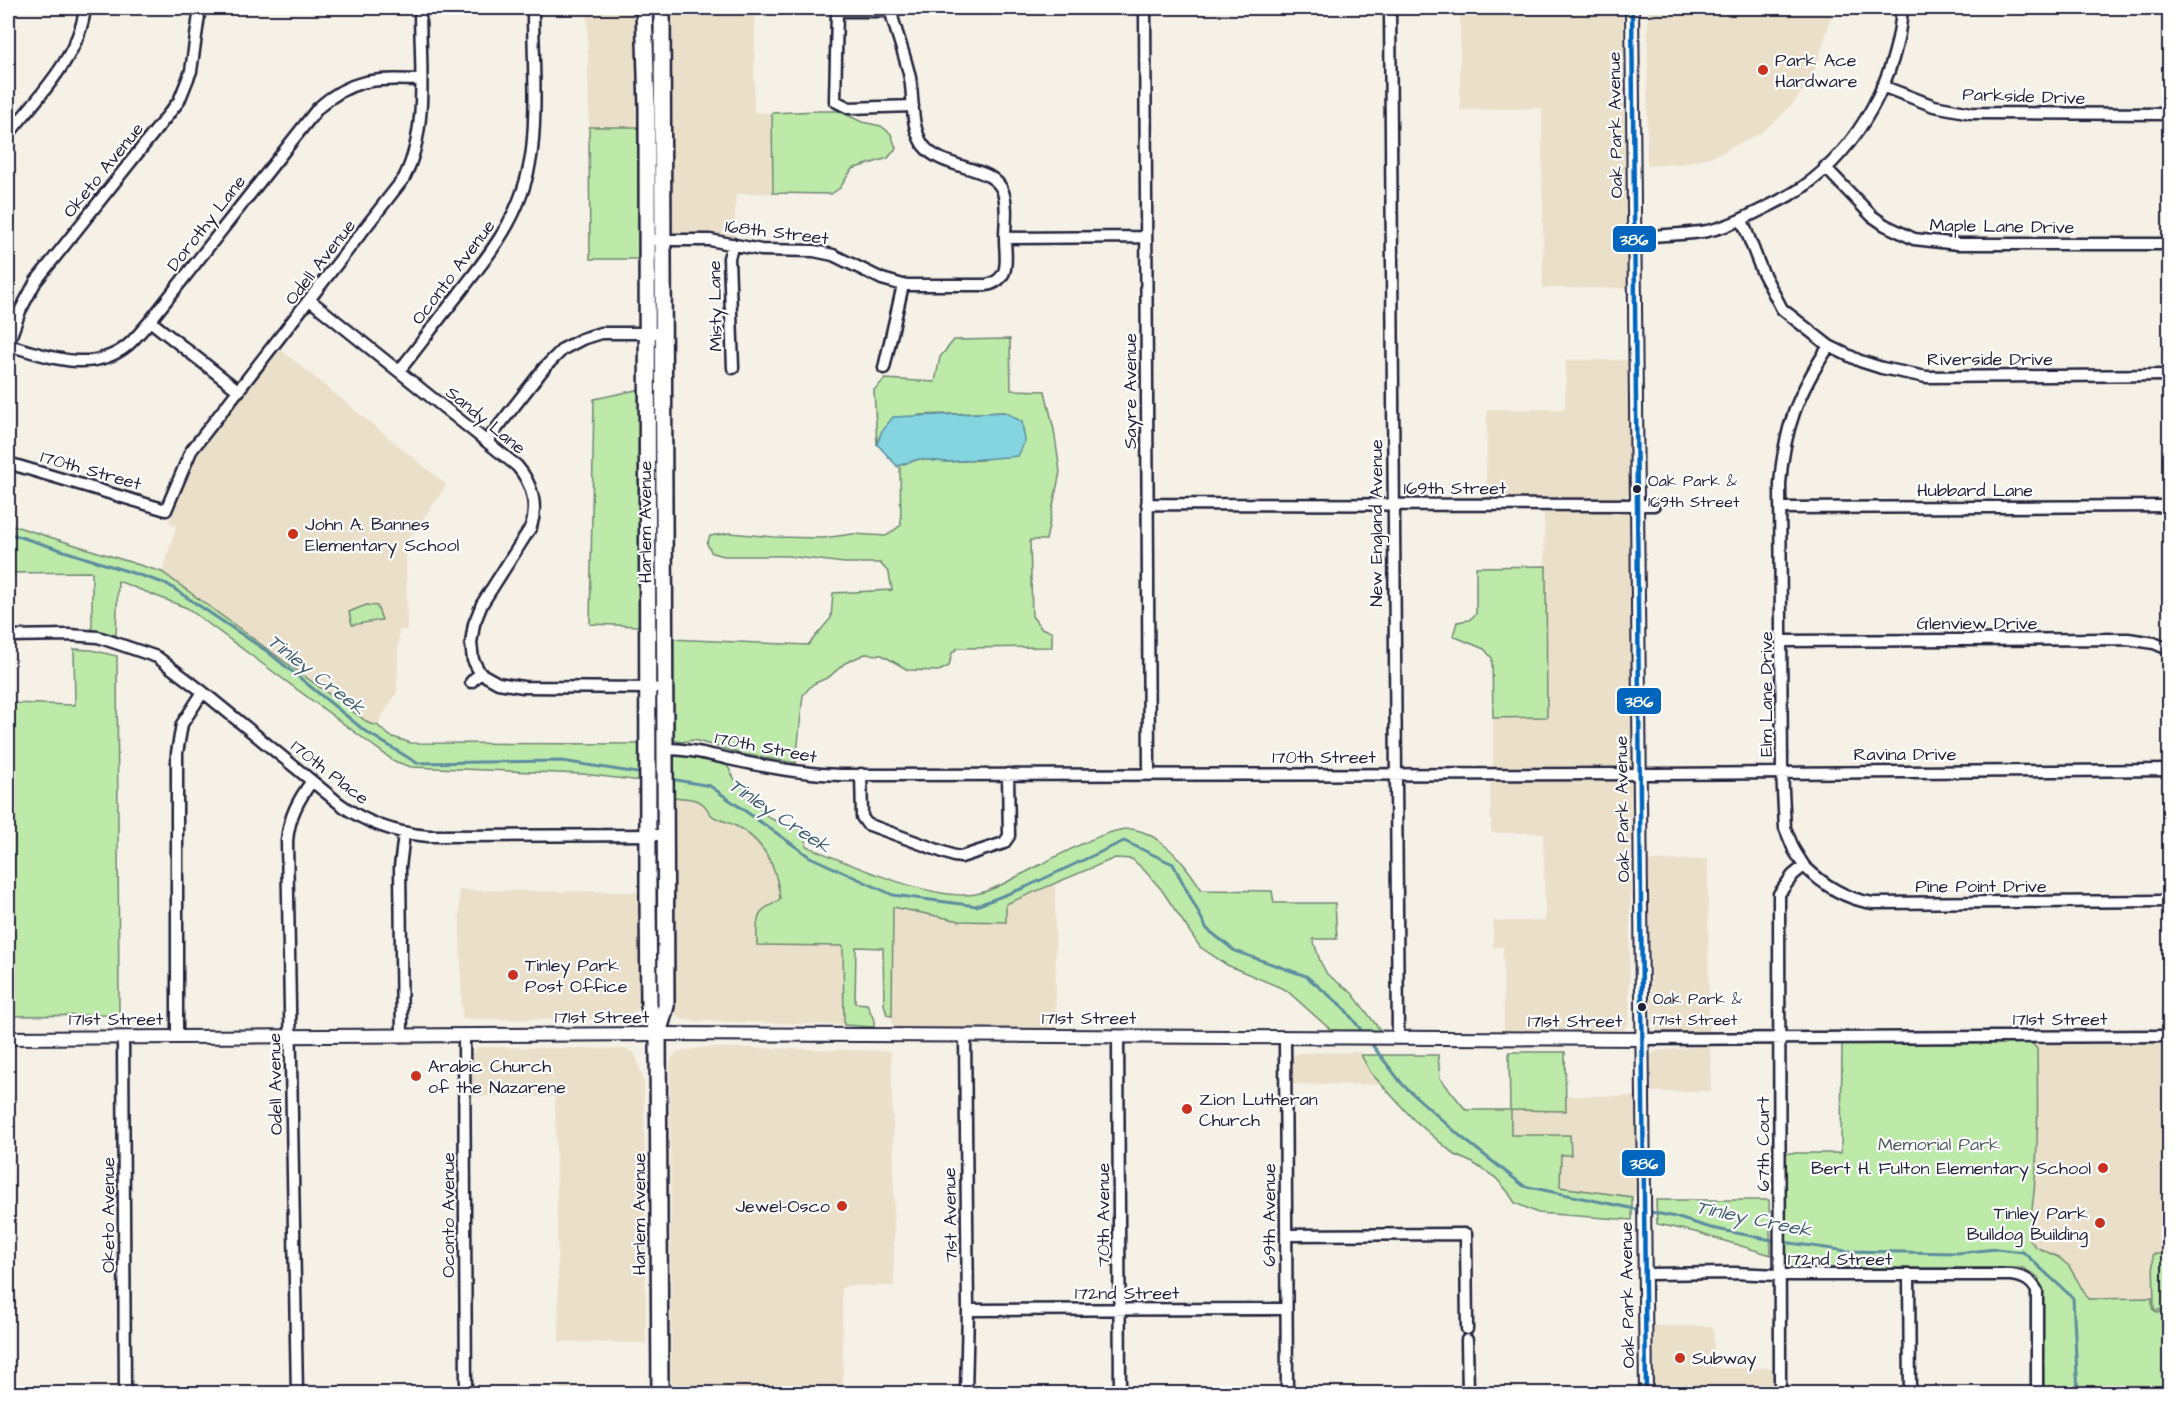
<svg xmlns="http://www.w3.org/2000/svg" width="2177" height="1401" font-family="'Architects Daughter',sans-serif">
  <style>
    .built { fill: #eae0ca }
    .green { fill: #bdeaa8; stroke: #708672; stroke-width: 1.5 }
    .water { fill: #85d5e1; stroke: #5d8d9f; stroke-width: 1.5 }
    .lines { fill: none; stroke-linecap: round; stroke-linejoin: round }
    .stream { stroke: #5d8d9f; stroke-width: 3 }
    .minor-casing { stroke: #22223b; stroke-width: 15 }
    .tertiary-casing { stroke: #22223b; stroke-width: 16 }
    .primary-casing { stroke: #22223b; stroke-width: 20 }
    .minor { stroke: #fff; stroke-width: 10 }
    .tertiary { stroke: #fff; stroke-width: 12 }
    .primary { stroke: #fff; stroke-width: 15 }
    .bus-1-casing { stroke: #fff; stroke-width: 9 }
    .bus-1 { stroke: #0065bd; stroke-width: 4.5 }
    .poi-dot { fill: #c8321e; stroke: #fff; stroke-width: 2 }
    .bus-dot { fill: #22223b; stroke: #fff; stroke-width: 2 }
    .labels { text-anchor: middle; stroke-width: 4.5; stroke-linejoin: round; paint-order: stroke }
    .bus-label { font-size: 16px; fill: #22223b; stroke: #fff; text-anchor: start }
    .poi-label { font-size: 18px; fill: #22223b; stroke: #fff; text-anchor: start }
    .street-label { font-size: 18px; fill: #22223b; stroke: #fff }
    .park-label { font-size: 18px; fill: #505e5c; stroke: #fff }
    .water-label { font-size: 20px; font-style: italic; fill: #456175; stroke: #fff }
    .line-badge { stroke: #fff; stroke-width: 2 }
    .badge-label { font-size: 16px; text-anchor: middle; font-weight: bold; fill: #fff }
  </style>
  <rect width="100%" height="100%" fill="#f5f1e7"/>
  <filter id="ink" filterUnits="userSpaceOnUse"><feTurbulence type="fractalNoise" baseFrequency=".0167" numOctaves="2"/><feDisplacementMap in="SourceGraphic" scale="12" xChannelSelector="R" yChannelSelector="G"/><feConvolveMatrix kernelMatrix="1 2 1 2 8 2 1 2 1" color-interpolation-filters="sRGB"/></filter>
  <g filter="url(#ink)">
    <path class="built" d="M587,8h53l1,119h-52z
      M666,8h89l-1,104 18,1 1,80 -37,1 -2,44 -29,-4 -31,1 -5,-6z
      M1460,8h163l5,280h-85l-1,-180 -82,2z
      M1648,8h185l-15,54 -10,21 -14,19 -16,17 -19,15 -45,22 -32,8 -35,2z
      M280,349l167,136 -41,57 1,88h-8l-2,62 -20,33 -7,-1 -208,-152 14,-45 -7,-6 14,-38 10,-20 13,-20z
      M1566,360h64l2,130 -8,8h-138l1,-89h78z
      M1544,510h88v256l-139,1v-49l54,-2z
      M1490,779h135l7,5 -3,232 -1,8 -5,6 -119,1 -1,-84h-10v-26h52l-2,-88h-52z
      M673,797l18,2 13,6 13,14 16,6 20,12 17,22 8,20 2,21 -17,10 81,36v79l-148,-4 -15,-2 -9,-9z
      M1708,859l1,174 -47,-1 -6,-3 -4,-5 -4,-163z
      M1055,884l1,147 -45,1 -119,-4v-121l68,14 45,1 1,-18z
      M459,890l185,2 -2,107 -2,8 -4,4 -8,4 -18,5 -148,-1z
      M2169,1041v271h-12l-5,-3v-11l-64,1 -19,-33 -33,-19 -8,-9 6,-33 4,-73 -1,-83 -2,-4 -8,-3z
      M1710,1046l1,45 -59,1 -1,-37 5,-4z
      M477,1047l148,2 10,4 9,29 2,261 -87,-1 -4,-245 -83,-1v-42z
      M707,1047l184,4 3,113v122h-49l-3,3 1,104h-172l-1,-328 2,-8 5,-5z
      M1361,1052l10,21 10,12 -93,-1v-20l4,-8 8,-3z
      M1566,1096h69v101l-75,-10 1,-32 -50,-20v-25l55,1z
      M1654,1326h59l2,42h58v25h-119z
      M560,1385l86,2v6h-86z"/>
    <path class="green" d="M818,111h21l23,11 19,4 10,8 5,14 -8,10 -36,11 -12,19 -9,6 -58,-1 -1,-80z
      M589,127h52l1,132h-52z
      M1010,339l1,51 34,1 9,39 6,42 -14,68h-16l2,76 9,12 11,4v15l-94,1 -6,5 -3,13 -10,5 -31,-1 -26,-15 -17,-1 -20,9 -16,14 -16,7 -10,11 -7,68 -54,-9 -48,-14 -13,2 -8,-2 -2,-7 -1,-94 138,6 23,-27 2,-25 59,-3 -3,-17 -9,-10h-36l-56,-7h-64l-12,-3 -5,-9 3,-8 20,-3 44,4 49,1 30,-4 33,2 15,-11 -1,-57 -3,-2 22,-7 28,3 36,-2 22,-48 -86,3 -37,16 -5,13 -3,-54 11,-11 50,3 5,-25 14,-17z
      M641,389l-1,237 -50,-2 4,-225z
      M8,524l154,48 208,152 7,1 13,11 21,7 231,1 -1,37 -58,-7 -172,-7 -17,-6 -207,-153 -69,-27 -2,54 -24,-5v-58l-84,1z
      M1546,566l1,151 -54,1 -1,-60 -8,-9 -31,-13 4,-14 12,-2 7,-6v-47z
      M366,605l11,1 5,14 -30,5 -3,-13z
      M74,649l17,1 26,6 2,359 -111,1v-313l67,2z
      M680,753l16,2 31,10 8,15 12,10 8,14 13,13 17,9 22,3 -1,17c41,17 128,56 170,48 14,-3 30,-11 42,-18 26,-12 83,-46 109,-47 10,-1 25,6 33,13 18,12 30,30 42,48l70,1 2,12h61l2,36h-24l7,22 7,13 25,19 28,37 -48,1 -46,-41 -59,-25 -27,-18 -39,-58 -16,-18 -13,-12 -17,-1 -109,46v18l-46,-1 -67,-14 -1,109 -5,-1 -3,-11 -1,-56 -27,-1 -1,56 12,1 7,16v7l-30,-2 -1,-79 -86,-1c0,-11 -2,-26 6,-35 4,-4 12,-6 17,-11 -3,-32 -16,-59 -46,-74 -6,-3 -12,-4 -18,-7 -7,-3 -7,-8 -12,-13 -7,-7 -22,-7 -31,-8v-40z
      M2031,1042l6,7c1,63 2,126 -9,189l8,9 22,10 11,9 19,33 64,-1v10l2,2 -1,-56h16v55l-15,1 3,2h12v81h-125l-2,-103 -4,-13 -15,-9h-232l-6,-8v-107h56l1,-110z
      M1509,1052h56l1,59 -55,-1v25h59l1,20h-10l-1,32 72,10v23l-94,-7 -23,-10 -7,-11 -12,-14 -23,-15 -18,-8 -42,-36 -42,-46 -10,-18h77l2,23 26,32h44z
      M1656,1200h113l2,55 -76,-23 -38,-8z"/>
    <path class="water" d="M1005,412l17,10 3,19 -7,15 -71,6 -28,-3 -22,7 -20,-22 5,-13 11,-14z"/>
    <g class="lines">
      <path class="stream" d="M8,533l159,51 101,68 97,79 52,32 145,-2 82,13
        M671,779l39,7 100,71 83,38 83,11 50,-19 98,-46 49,23 34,65 28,22 71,25 37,31 19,24
        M1373,1046l30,39 57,51 64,50 116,24
        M1646,1211l29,6 36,11 66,13
        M1783,1242l64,9 111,2 38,-4 27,3 50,46 5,96"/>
      <g class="minor-casing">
        <path id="minor" d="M890,8c5,23 15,46 20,70 4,22 0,47 13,67 19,26 71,19 80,47 5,14 2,32 2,46
          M1145,8l4,766
          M1390,8l8,1030
          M890,11h-53l-2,90 14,7 64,-2
          M1882,86l52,20 37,7 199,1
          M8,135c29,-37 72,-79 77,-127
          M1825,167l47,49 13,9 29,14 44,5h212
          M1742,220l19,49 21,40 47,37 31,15 22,7 44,9 244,-2
          M1634,237c24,-2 50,-2 73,-6 20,-4 38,-13 56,-22 14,-7 27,-13 40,-22 56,-39 95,-112 99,-179
          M656,240h54l51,10 53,1 19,4 49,24 21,6h84c25,-6 18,-27 18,-47l141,-1
          M311,301l206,165c15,17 21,39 14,61l-49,77 -8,20 -3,19 2,17 7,13 18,10 25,4 131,1
          M150,321l89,70
          M8,344l12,-33 16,-30 143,-180 12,-30 9,-63
          M8,345c39,11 84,30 120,0 8,-7 15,-16 22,-24l168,-213c35,-31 58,-29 102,-28
          M733,368l-4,-110 4,-14
          M884,368l19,-83
          M399,371c20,-25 39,-51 59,-76 37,-48 66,-83 74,-145 5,-47 1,-96 1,-142
          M487,441l58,-74 18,-18 19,-10 19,-6h63
          M8,463l158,47 25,-59 213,-273c25,-48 16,-117 16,-170
          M1147,504l507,1
          M1781,508l389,-2
          M8,636l61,-1 29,2 59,20 46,35 137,112c27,20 55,29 88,32l238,-1
          M1782,641l346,-2 26,4 16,7
          M471,682l9,-9
          M665,749c25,0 41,5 64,10 36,8 74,15 111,16l816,-1 514,-4
          M861,774l1,43 5,7 87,32 7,1 43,-14 5,-7 -1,-62
          M1804,866c20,19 41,33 69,37l297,-2
          M464,1035l2,359
          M402,1036l-2,-169 4,-33
          M965,1036l3,274 -2,84
          M123,1037l2,357
          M177,1037v-284l5,-29 21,-32
          M1118,1037l2,357
          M1285,1037l2,357
          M1642,1039l528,-3
          M1286,1235l180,-1 1,95
          M1645,1274l89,-1 45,2h232c13,2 20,5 26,16v103
          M1909,1276l1,118
          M968,1310l318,-1
          M1467,1340l1,54
          M297,1394l-10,-553c2,-24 11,-41 25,-60
          M1780,1394l-1,-500 14,-19 11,-9 -10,-16 -9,-22 -3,-57 -2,-287c4,-56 18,-91 49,-138"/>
      </g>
      <g class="tertiary-casing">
        <path id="tertiary" d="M1632,8l14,1386
          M8,1038l650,-4 984,5"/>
      </g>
      <g class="primary-casing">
        <path id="primary" d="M644,8l3,100 1,790 1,108 9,28 2,360
          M658,1034l8,-28 -4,-998"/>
      </g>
      <use href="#minor" class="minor"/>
      <use href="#tertiary" class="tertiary"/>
      <use href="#primary" class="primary"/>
      <g class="bus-1-casing">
        <path id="bus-1" d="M1632,8l14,1386"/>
      </g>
      <use href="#bus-1" class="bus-1"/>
    </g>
  </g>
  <g class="poi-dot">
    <circle cx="1763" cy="70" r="6"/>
    <circle cx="293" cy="534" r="6"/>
    <circle cx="513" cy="975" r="6"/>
    <circle cx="416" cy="1076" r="6"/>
    <circle cx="1187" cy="1109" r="6"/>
    <circle cx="2103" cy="1168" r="6"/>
    <circle cx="842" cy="1206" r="6"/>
    <circle cx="2100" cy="1223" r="6"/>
    <circle cx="1680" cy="1358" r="6"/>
  </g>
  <g class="bus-dot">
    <circle cx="1637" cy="489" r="5"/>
    <circle cx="1642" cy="1007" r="5"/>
  </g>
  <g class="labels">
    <g class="bus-label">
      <text x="1648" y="486">Oak Park &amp;<tspan x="1648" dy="21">169th Street</tspan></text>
      <text x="1653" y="1004">Oak Park &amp;<tspan x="1653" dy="21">171st Street</tspan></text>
    </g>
    <g class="poi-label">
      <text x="1775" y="66">Park Ace<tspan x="1775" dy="21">Hardware</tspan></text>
      <text x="305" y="530">John A. Bannes<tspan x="305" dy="21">Elementary School</tspan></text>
      <text x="525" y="971">Tinley Park<tspan x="525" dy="21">Post Office</tspan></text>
      <text x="428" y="1072">Arabic Church<tspan x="428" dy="21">of the Nazarene</tspan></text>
      <text x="1199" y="1105">Zion Lutheran<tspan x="1199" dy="21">Church</tspan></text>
      <text x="2091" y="1174" text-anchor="end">Bert H. Fulton Elementary School</text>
      <text x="830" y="1212" text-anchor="end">Jewel-Osco</text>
      <text x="2088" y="1219" text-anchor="end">Tinley Park<tspan x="2088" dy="21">Bulldog Building</tspan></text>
      <text x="1692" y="1364">Subway</text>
    </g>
    <g class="street-label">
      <text transform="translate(2024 96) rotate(2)" y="6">Parkside Drive</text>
      <text transform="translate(1615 125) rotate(-91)" y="6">Oak Park Avenue</text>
      <text transform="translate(103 170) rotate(-51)" y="6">Oketo Avenue</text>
      <text transform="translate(206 223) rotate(-52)" y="6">Dorothy Lane</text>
      <text transform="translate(2002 226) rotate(1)" y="6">Maple Lane Drive</text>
      <text transform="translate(777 232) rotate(7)" y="6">168th Street</text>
      <text transform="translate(320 262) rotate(-52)" y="6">Odell Avenue</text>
      <text transform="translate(453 272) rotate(-53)" y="6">Oconto Avenue</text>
      <text transform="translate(715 306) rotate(-91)" y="6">Misty Lane</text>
      <text x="1990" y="365">Riverside Drive</text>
      <text transform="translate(1130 391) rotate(-90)" y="6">Sayre Avenue</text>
      <text transform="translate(486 420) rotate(39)" y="6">Sandy Lane</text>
      <text transform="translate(91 470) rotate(16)" y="6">170th Street</text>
      <text x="1455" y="494">169th Street</text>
      <text x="1975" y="496">Hubbard Lane</text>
      <text transform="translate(645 522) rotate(-90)" y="6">Harlem Avenue</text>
      <text transform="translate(1376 523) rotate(-90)" y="6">New England Avenue</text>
      <text x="1977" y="629">Glenview Drive</text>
      <text transform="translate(1766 694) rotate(-90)" y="6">Elm Lane Drive</text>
      <text transform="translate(766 747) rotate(11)" y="6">170th Street</text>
      <text x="1905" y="760">Ravina Drive</text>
      <text x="1324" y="763">170th Street</text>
      <text transform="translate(330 772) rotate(38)" y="6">170th Place</text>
      <text transform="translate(1622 809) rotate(-91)" y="6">Oak Park Avenue</text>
      <text x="1981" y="892">Pine Point Drive</text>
      <text x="602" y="1023">171st Street</text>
      <text x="1089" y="1024">171st Street</text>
      <text x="116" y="1025">171st Street</text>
      <text x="2060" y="1025">171st Street</text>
      <text x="1575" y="1027">171st Street</text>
      <text transform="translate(275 1084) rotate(-91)" y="6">Odell Avenue</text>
      <text transform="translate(1763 1144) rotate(-90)" y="6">67th Court</text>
      <text transform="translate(639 1214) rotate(-90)" y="6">Harlem Avenue</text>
      <text transform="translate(108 1215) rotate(-90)" y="6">Oketo Avenue</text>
      <text transform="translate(448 1215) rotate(-90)" y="6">Oconto Avenue</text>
      <text transform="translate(950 1215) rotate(-91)" y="6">71st Avenue</text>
      <text transform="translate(1103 1215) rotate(-90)" y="6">70th Avenue</text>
      <text transform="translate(1269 1215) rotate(-90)" y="6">69th Avenue</text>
      <text x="1840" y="1265">172nd Street</text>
      <text x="1127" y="1299">172nd Street</text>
      <text transform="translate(1627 1295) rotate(-91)" y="6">Oak Park Avenue</text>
    </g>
    <g class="park-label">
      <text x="1939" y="1150">Memorial Park</text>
    </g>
    <g class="water-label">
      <text transform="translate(317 674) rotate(38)" y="7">Tinley Creek</text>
      <text transform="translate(780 815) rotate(34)" y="7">Tinley Creek</text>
      <text transform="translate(1754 1218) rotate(12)" y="7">Tinley Creek</text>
    </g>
  </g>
  <g class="line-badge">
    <rect x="1612" y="225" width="45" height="28" rx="6" fill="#0065bd"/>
    <rect x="1616" y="687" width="46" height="28" rx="6" fill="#0065bd"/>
    <rect x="1621" y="1149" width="45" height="28" rx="6" fill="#0065bd"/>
  </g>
  <g class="badge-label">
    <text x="1634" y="245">386</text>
    <text x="1639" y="707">386</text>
    <text x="1644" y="1169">386</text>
  </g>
  <rect width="2177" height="1401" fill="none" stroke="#fff" stroke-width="30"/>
  <rect x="15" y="15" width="2147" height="1371" fill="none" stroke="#22223b" stroke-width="2" filter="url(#ink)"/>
</svg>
